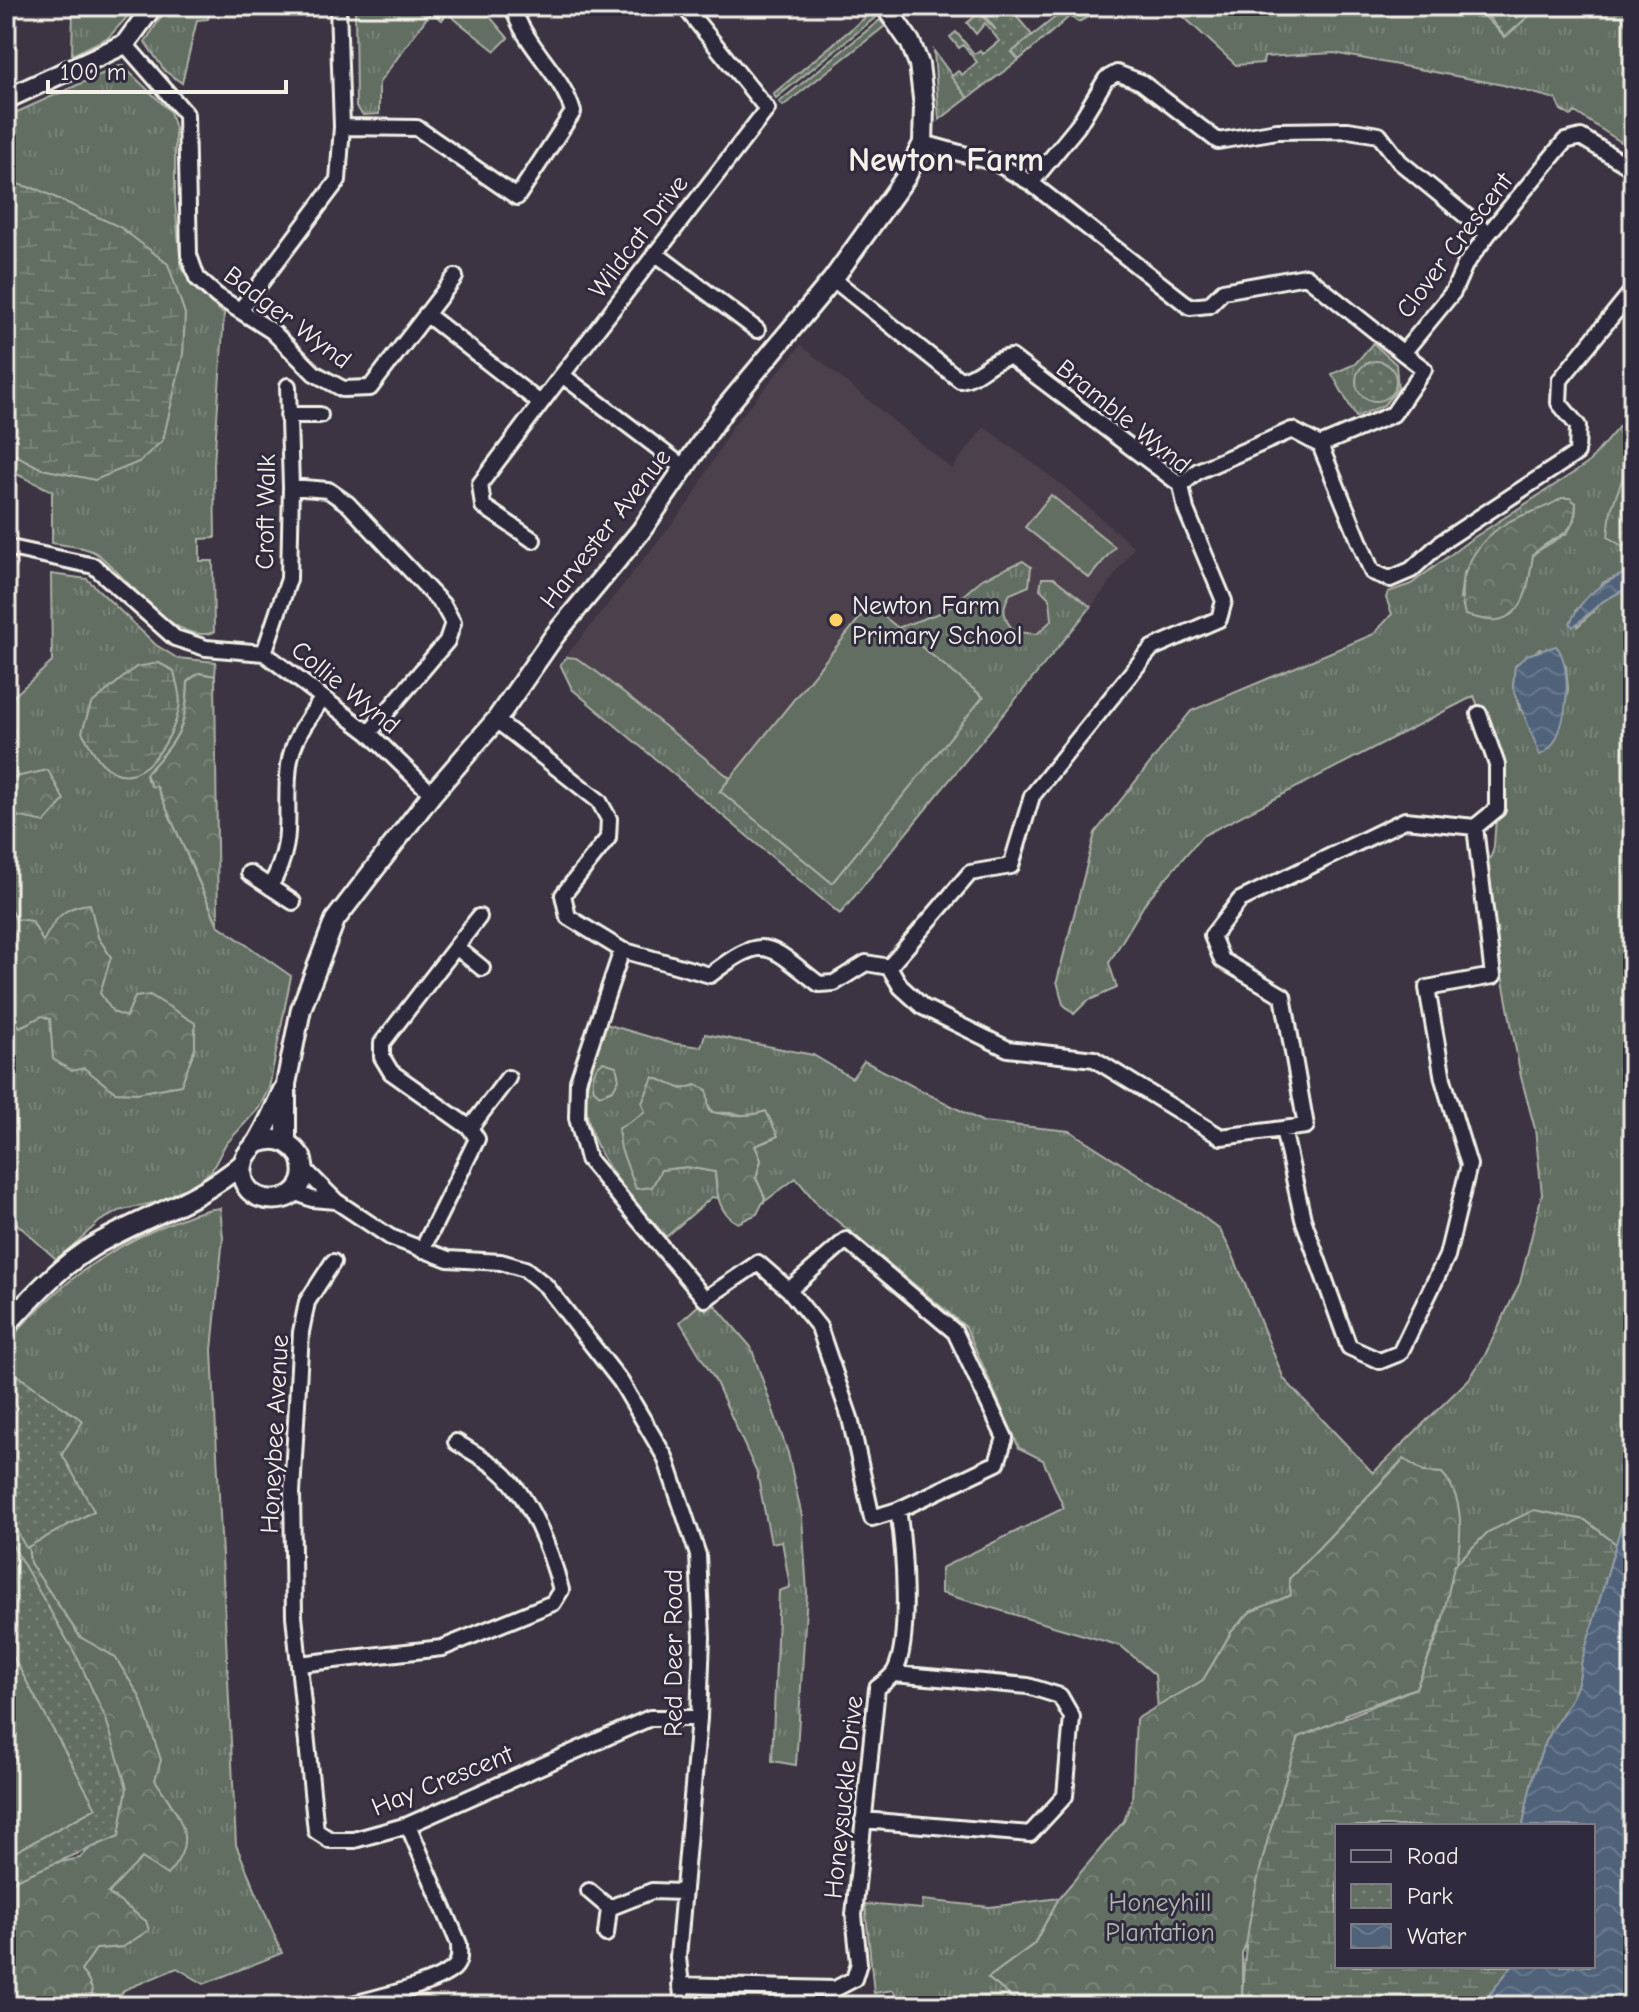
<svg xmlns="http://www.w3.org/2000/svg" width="1639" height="2012" font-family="'Comic Neue',sans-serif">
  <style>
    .built { fill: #4c414b }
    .grass { fill: url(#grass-tufts); stroke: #abb0a5; stroke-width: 2; fill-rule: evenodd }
    .forest { fill: url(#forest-crowns); stroke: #abb0a5; stroke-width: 2 }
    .wetland { fill: url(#wetland-marsh); stroke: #abb0a5; stroke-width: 2 }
    .park { fill: url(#park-dots); stroke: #abb0a5; stroke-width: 2 }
    .pitch { fill: #626e62; stroke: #abb0a5; stroke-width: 2 }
    .water { fill: url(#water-waves); stroke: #919ba6; stroke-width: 2 }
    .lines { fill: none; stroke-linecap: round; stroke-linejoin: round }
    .minor-casing { stroke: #f4f1e8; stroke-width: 20 }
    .tertiary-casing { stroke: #f4f1e8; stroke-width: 24 }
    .minor { stroke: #2f2a3d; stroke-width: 14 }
    .tertiary { stroke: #2f2a3d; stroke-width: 18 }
    .poi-dot { fill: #ffd166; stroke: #2f2a3d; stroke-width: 3 }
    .labels { text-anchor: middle; stroke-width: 6; stroke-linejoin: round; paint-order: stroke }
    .street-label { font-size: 26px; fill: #f4f1e8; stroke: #2f2a3d }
    .poi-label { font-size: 26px; fill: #f4f1e8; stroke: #2f2a3d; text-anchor: start }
    .park-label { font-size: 26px; fill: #b2b6ac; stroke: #2f2a3d }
    .district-label { font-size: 34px; font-weight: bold; fill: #f4f1e8; stroke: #2f2a3d }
  </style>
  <defs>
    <pattern id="grass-tufts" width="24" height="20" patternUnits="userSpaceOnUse" patternTransform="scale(2)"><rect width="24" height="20" fill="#626e62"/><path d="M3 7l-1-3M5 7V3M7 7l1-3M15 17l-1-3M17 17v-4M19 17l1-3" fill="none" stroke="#798378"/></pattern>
    <pattern id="forest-crowns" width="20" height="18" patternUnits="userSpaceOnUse" patternTransform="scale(2)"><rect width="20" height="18" fill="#626e62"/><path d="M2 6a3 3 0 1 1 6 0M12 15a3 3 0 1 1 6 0" fill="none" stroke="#798378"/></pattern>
    <pattern id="wetland-marsh" width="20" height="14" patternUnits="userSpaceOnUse" patternTransform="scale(2)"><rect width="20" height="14" fill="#626e62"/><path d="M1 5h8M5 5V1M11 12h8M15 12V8" fill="none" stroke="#798378"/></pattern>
    <pattern id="park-dots" width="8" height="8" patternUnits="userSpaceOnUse" patternTransform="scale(2)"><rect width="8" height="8" fill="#626e62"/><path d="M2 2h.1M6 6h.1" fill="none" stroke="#798378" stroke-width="1.8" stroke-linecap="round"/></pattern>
    <pattern id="water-waves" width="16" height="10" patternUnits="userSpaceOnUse" patternTransform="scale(2)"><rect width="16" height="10" fill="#4f627a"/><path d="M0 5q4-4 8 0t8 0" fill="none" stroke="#69798d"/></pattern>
  </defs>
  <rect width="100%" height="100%" fill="#3c3443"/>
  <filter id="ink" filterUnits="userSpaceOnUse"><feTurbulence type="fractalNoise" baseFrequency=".0125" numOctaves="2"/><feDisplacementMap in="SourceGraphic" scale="16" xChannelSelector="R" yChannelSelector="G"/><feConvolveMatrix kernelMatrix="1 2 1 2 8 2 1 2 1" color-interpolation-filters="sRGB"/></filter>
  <g filter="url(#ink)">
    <path class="built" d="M801,345l151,124 32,-42 77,57 73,63 -28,41 -266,326 -268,-225 -12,-25 131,-164 41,-73z"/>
    <path class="grass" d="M73,6h64l-28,31 -37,18z
      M168,6h43l-3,13 -11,1 -15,63 -17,-12 -20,-29z
      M355,6h126l27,32 -13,13 -48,-38 -5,7 -11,-8 -52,71v31l-16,1 -7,-8z
      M1069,6h41l-32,16 -8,-6 -51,44 -7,-8z
      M1172,6h302l31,31 35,-31h93v144l-58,-38 -4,4 -10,-6 -5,-11 -53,-14 -169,-32 -70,4 -1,6 -27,2z
      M873,11l4,5 -101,82 -3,-4z
      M880,20l5,6 -102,80 -4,-4z
      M934,51l34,47 -29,22z
      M122,65l48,46 5,18v72l6,65 11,20 32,28 -10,150 1,74 -15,1v22h13l1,71c-38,16 -87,-55 -114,-76 -12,-10 -33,-10 -48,-13v-52l-46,-22v-352z
      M1373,343l23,21 2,24 -14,17 -28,12 -24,-43 23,-10z
      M1633,410v40l-5,12 -6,84 11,-4v28l-29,12 -28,28 2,16 25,-25 30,-16v858l-1,46 -16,55 -31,-24 -97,12 -34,34c9,-35 9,-63 -12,-93l-18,-1 -21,-13 -114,120 3,16 -42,17 -18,19 -29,49 -45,29 -3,-34 -34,-29 -180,-53v-25l123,-60 -21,-48 -24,-12 -53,-121 -147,-121 -23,-28 -32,24 1,-4 -9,-20 5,-18 -6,-14 13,-5c-18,-25 -22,-30 -55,-28l-17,-28 -13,4 -11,-3 -40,37 29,47 25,-3 29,5 2,26 -5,-1 -46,40c-34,-41 -87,-89 -79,-148 2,-21 13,-44 19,-65l64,19 31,4 4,-13 108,21 39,23 12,-17 119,61 87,9 127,81 23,18 12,23 52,126 89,94 96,-94 16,-24 35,-72 22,-89 -7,-65 -14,-52 -24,-129 -9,-87c7,-9 6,-18 7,-30 6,-60 2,-79 -21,-135l-272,140 -55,64 -38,63 8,25 -30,13 -13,13 -11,-10 -6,-23 38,-148 96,-122 183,-77 18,-20 -6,-16 2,-6 23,-8 59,-44 117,-76zM1562,498l14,5 -1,17 -8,13 -107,66 3,-25 46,-52 39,-14zM1540,649l26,17 2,23 -4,23 -44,-2 -7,-23 2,-21z
      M1023,561l8,6 -2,19 -19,8c-9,14 -7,27 6,38l21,2 15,-14 -2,-21 -10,-10 2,-11h12l37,29 -251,307 -268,-225 -12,-25 7,-7 9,1 21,14 133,106 -10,13 263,-94 -86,-69 48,-17 37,-32z
      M51,574l36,5 69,66 21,13 39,4 -1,14 -16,-3 -11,8c-1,48 -11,59 -42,93l1,6 10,6 61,139 73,51 -22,112 -10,20 -34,37 -13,25 -20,18 -31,13 -42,10 -19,10 -43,39 -51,-46v-511l46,-41z
      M220,1208l3,29 -11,113 24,495 46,108 -78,31 -27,-16 -53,22 -11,16h-22l2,-8 -13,-27 16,-22 27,-2 23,-26 -38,-27 70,-79 -23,-35 -40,-122 -35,-21 -50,-74 -2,-17 34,-93 20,-32 -72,-51 -4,4v-30c44,-52 92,-91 155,-117 20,-8 37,-17 59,-19z
      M700,1304l6,6 9,-5 36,42 37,106 14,64 5,76 -11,172 -24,-4 7,-170 11,-4 -8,-46 -11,2 -14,-70 -42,-93 -35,-58z
      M1059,1898l-25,46 -46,34 35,28h-122l-8,-16 -19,3 -9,-89 57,5 1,-9 67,7z"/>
    <path class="forest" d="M1633,450v92l-11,4 -14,-9 3,-27z
      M1562,498h8l6,5c-1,39 -23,29 -43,52 -4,24 -5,59 -35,65 -9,2 -24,-3 -33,-5 -12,-38 11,-75 45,-94 18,-9 36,-12 52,-23z
      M199,673l16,3 3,249 -61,-138 -6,-1 -5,-12c31,-34 41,-44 42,-93z
      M48,770l16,30 -19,22 -39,-8v-35z
      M6,902l10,17 16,2 11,21c11,-23 21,-36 47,-38l8,33 13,20 -11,36 13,19 13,5 9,-20 15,-2 45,28v25l-14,37 -44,8 -22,-1 -31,-24 -12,3 -19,-12 -3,-40 -8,-3 -22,11c-20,-16 -14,-97 -14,-125z
      M653,1077l29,12 14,-4 11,5 2,21c17,5 41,6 57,0l12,25 -23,10 6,14 -5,18 9,20 -8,16 -19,9c-21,-10 -21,-31 -23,-51l-28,-5 -26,3 -9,17 -16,2 -15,-40 -3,-20 27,-17 -3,-9z
      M1404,1459l20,13 18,1c45,46 -5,165 -26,215l-70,26 -104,239v53h-219l-35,-28 46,-34 25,-46 65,-77 8,-21 4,-81 67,-39 29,-49 18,-19 41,-17 -2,-16z
      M16,1514l11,24 3,25 50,74 35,20 25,40 21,63 -6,20c23,35 46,59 12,95l-25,-17 -34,35 38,28 3,9 -26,17 -27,2 -15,22c10,10 14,21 10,35h-85v-124l34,-16 40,-8 9,-9 6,-34 -89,-223v-77z"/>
    <path class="wetland" d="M6,181l33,9 81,37 48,37 17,50 -2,40 -20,86 -24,22 -44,18 -53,-11 -36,-19z
      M159,663l15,8c2,12 8,26 5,37 -5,30 -41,92 -77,55 -8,-8 -14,-21 -20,-31l9,-28 45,-37z
      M1534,1510l51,10 31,24 -35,120c0,30 -23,52 -35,78 -13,27 -18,55 -23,84h-186v140h175l-25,32 1,8h-246c1,-94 28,-180 57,-269l117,-49 24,-57 14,-65 34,-34z"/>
    <path class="park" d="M983,6h25l24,29 -20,17 7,8 -51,38 -17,-21 7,-6 4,4 15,-13 -14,-17 -4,3 -9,-11 6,-5 18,22 6,-4 3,4 16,-13 -14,-18 -9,11 -9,-11 12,-10 17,17 -17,-21z
      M1479,6h26l11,12 13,-12 10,1 -34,30z
      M1356 381a20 20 0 1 1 40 0a20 20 0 1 1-40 0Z
      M603,1062l13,4 3,13 -6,11 -13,5 -6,-5c-3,-11 -1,-22 9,-28z
      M9,1370l74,51 -21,33 32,57 -68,37 -20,-37v-136z
      M6,1534l72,125 28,60 21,69 -8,48 -113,48z"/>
    <path class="pitch" d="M1051,495l64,52 -26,31 -64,-51z
      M870,605l113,92 -151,186 -112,-92z
      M6,1644l90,164 -90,49z"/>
    <path class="water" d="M1633,570v15l-30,16 -30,26 -3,-4c13,-29 34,-42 63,-53z
      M1556,646c19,20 12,99 -16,109l-27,-68 2,-21 12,-11z
      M1633,1443v563h-145l-1,-8 25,-32h81v-140h-70c5,-29 10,-57 23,-84 12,-26 35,-48 35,-78l51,-175z"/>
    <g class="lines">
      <g class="minor-casing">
        <path id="minor" d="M684,6l83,103 -205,266 124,94
          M125,44l61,70 3,141 8,23 20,18 55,35 42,42 29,16 27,-1 85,-111
          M342,127l75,1 100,69 56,-85c-11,-37 -42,-60 -57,-96l5,-10
          M923,143l73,20 35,20 159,124 19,-2 14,-14 83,-15 97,77
          M1031,183l46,-56 29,-48 11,-6 24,9 77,59 59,-10 71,-1 31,5 21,27 88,72
          M655,253l102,77
          M833,279l127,101c21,-3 29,-21 51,-23l170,128 5,25 38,91 -5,18 -67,29 -7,8 -113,140 -21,70 -41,7 -81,94
          M241,309l97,-129 4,-53 -4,-121
          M426,314l114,89
          M288,415h32
          M1320,445l73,-31 31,-45 -21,-16 50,-61 12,-27 23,-31 77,-93 16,-4 52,32
          M1181,485l17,-14 94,-41 28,15 52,127 18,7 21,-9 31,-28 135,-89 1,-27 -19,-23 1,-23 73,-90
          M291,487l37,3 20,14 95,101 10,18 -6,18 -78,92
          M533,540l-50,-34 -3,-22 82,-109
          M6,547l88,19 81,72 31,10 58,5 105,80 63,61
          M264,653l25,-74 2,-92 -3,-101
          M496,720l103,81 10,18 -1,19 -45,57 5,22 54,33 88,25c56,-43 57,-31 109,9l15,-1 32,-20 23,4 12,20 22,20 24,12 61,30 86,10 127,78 85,-11 -23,-130 -61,-36 -10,-24 28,-36 165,-80 70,7 18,149 -66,12 16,91 26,86 -22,91 -47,97 -20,8 -31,-14 -46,-128 -20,-90
          M1475,827l22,-18v-44l-18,-51
          M249,873l44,29
          M270,887c27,-49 13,-71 19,-122 3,-25 19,-46 33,-66
          M456,947l26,21
          M622,950l-44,131 -1,37 11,41 117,140 53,-36 31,27 30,37 31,91 22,100 26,-8c6,36 13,130 -3,161 -4,7 -12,12 -18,17l-23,227 5,48 -5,16 -19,10 -155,-4
          M470,1128l38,-50
          M304,1169l32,32 54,36 58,22 53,3 24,7 21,17 75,96 44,75 33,98 4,82 -3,81 -21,239 5,49
          M294,1192l18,7 24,2
          M422,1250l55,-111 -7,-11 -79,-56 -9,-15v-14l97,-126
          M333,1262l-26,40 -6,30 -9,161 2,123 22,215 14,9h24l54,-15 242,-107h49
          M789,1290l57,-50 109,92 50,106 -8,25 -99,47
          M299,1664l143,-16 111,-45 8,-13c-10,-39 -31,-95 -63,-121 -12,-10 -28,-18 -42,-27
          M863,1820l167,14 35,-38 7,-79 -12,-21 -32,-10 -134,-12
          M589,1891l20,17 43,-17 30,1
          M606,1934l3,-26
          M345,2006c26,-7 90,-21 109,-38 7,-7 5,-16 5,-24l-51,-119"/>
      </g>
      <g class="tertiary-casing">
        <path id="tertiary" d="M6,99l119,-55 28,-38
          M286,1142v-58l15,-75 34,-89 97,-126 64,-74 59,-85 86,-104 82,-120 110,-132 73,-102 17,-34 1,-36 -5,-43 -9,-22 -25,-36
          M257,1143c19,-7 32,-3 44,14 19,56 -72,56 -57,4 2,-9 10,-13 14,-20 10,-16 17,-34 25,-51
          M6,1325c26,-28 53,-58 86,-78 50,-30 106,-45 150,-83"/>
      </g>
      <use href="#minor" class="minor"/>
      <use href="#tertiary" class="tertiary"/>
    </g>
  </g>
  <circle class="poi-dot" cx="836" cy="620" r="8"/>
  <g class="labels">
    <g class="street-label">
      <text transform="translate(638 236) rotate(-53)" y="9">Wildcat Drive</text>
      <text transform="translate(1454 245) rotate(-53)" y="9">Clover Crescent</text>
      <text transform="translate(288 317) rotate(37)" y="9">Badger Wynd</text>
      <text transform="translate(1124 416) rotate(39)" y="9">Bramble Wynd</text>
      <text transform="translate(265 512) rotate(-89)" y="9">Croft Walk</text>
      <text transform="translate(605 528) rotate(-52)" y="9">Harvester Avenue</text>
      <text transform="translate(346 687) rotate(39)" y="9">Collie Wynd</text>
      <text transform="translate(274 1434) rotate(-87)" y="9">Honeybee Avenue</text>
      <text transform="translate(673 1653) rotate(-90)" y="9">Red Deer Road</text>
      <text transform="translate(442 1780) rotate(-22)" y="9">Hay Crescent</text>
      <text transform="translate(843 1797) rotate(-84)" y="9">Honeysuckle Drive</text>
    </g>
    <g class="poi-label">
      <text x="852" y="614">Newton Farm<tspan x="852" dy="30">Primary School</tspan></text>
    </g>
    <g class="park-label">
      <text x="1160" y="1911">Honeyhill<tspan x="1160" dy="30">Plantation</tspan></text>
    </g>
    <g class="district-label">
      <text x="946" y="171">Newton Farm</text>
    </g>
  </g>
  <rect width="1639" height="2012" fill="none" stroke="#2f2a3d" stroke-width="32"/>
  <rect x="16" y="16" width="1607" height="1980" fill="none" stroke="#f4f1e8" stroke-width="3" filter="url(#ink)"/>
  <rect x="1335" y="1824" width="260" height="144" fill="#2f2a3d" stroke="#7e7a81" stroke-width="2"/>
  <rect x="1351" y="1850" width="40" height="12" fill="#2f2a3d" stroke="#7e7a81" stroke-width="2"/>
  <text x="1407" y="1864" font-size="24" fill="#f4f1e8">Road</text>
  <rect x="1351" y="1884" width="40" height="24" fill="url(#park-dots)" stroke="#7e7a81" stroke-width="2"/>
  <text x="1407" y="1904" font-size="24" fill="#f4f1e8">Park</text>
  <rect x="1351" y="1924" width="40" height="24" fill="url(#water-waves)" stroke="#7e7a81" stroke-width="2"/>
  <text x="1407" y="1944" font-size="24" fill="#f4f1e8">Water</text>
  <path d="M48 80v12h238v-12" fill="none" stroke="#f4f1e8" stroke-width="4"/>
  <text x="60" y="80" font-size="24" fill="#f4f1e8" stroke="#2f2a3d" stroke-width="6" paint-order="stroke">100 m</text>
</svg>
